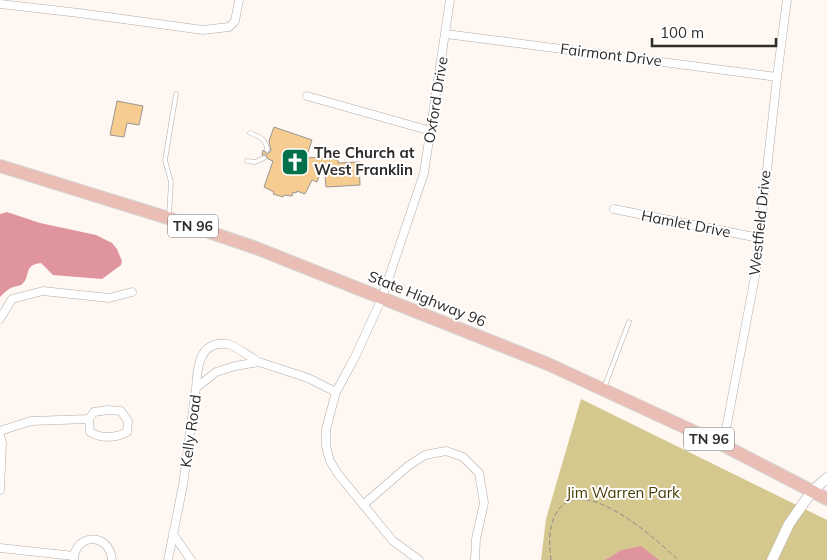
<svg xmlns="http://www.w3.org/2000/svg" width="827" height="560" font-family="Mulish,sans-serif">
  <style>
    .green { fill: #d5c88f }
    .water { fill: #df949e }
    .building { fill: #f6cc90; stroke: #9b9690 }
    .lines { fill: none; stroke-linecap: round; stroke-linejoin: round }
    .service-casing { stroke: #b2aba6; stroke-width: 5 }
    .minor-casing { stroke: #b2aba6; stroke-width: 9 }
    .tertiary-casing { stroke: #b2aba6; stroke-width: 11 }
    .primary-casing { stroke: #d5d5d4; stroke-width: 14 }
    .path { stroke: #8f8a87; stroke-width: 1; stroke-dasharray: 5 2.5; stroke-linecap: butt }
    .service { stroke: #fff; stroke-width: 4 }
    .minor { stroke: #fff; stroke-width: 8 }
    .tertiary { stroke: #fff; stroke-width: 10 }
    .primary { stroke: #ebbeb5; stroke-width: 12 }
    .labels { text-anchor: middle; stroke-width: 4; stroke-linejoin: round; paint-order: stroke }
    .shield { fill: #fff; stroke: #6d6b6a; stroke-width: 1 }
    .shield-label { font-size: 14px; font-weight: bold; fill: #2f2c2a }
    .street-label { font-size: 15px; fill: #2f2c2a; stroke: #fff }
    .poi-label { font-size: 15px; font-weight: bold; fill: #2f2c2a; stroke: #fff; text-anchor: start }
    .park-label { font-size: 15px; fill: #483c03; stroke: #fff }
  </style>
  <rect width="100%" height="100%" fill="#fff7f2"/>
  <path class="green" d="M581,399l246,121v40h-286l5,-41z"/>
  <path class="water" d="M7,212l33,11 56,12 16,8 5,6 5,12 -1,4 -19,14 -49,-4 -12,-12c-19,2 -9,14 -20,22 -2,1 -5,1 -8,2 -5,2 -9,6 -13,10v-83z
    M641,546l18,14h-54l17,-10z"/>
  <path class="building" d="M117,101l26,5 -4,19 -12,-2 -3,14 -14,-2z
    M274,127l38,13 -6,18 32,-2v7l21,-1 1,23 -34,2 -2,-25 -7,20 -5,-2 -7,14 -8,-3 -1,2 -3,-1 -1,4 -8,-1 -1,2 -10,-3 1,-2 -10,-5 9,-26 -5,-2 -2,-4h-4l1,-5 4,4 4,-3 -2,-10z"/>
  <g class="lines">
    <g class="service-casing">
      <path id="service" d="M250,133c9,3 17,7 17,17
        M247,161l8,1 9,-4
        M169,215l2,-33 -6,-22 11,-66
        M604,388l25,-66"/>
    </g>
    <g class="minor-casing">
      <path id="minor" d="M0,4l79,9 124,17 26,-3 6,-6 4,-21
        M446,34l331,43
        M307,96l124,35
        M614,209l145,29
        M0,319l12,-20 31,-8 66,7 23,-6
        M196,388c1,-20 3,-48 32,-44 8,2 23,14 31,18
        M108,410l13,1 7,10 -1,11c-11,6 -26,7 -37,0l-1,-13 5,-7z
        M0,431l31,-10 58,-2
        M0,436l2,7 -2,47
        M723,445l33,-174 21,-194 10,-77
        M363,505l45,-39 17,-11 21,-4 17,6 16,16 5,30 -8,36 -1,21
        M173,534l18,26
        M0,548l74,8
        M74,560c0,-27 36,-28 38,0
        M168,560l15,-75 13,-97 20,-16 19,-6 24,-4 49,16 28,14
        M419,560l-26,-19 -55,-67 -8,-13 -4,-15v-17l10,-37 19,-35 27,-59 42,-125 26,-173"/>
    </g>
    <g class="tertiary-casing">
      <path id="tertiary" d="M772,560l17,-36 23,-33 15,-13"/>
    </g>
    <g class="primary-casing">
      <path id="primary" d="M0,166l168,52 88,30 292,116 175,81 104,54"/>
    </g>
    <path class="path" d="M551,560c-2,-16 -3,-34 6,-48 25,-41 100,28 121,48"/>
    <use href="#service" class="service"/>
    <use href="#minor" class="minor"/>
    <use href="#tertiary" class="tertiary"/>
    <use href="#primary" class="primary"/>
  </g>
  <defs>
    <g id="church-square" transform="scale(1.4375)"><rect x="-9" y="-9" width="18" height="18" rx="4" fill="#00714b" stroke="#fff"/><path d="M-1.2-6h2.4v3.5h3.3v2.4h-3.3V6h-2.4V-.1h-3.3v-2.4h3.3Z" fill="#fff"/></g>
  </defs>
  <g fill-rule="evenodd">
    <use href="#church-square" x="295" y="162"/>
  </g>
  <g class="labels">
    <g class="shield">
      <rect x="168" y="214.5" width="50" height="23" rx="4"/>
      <rect x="684" y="427.5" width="50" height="23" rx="4"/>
    </g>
    <g class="shield-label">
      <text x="193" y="231">TN 96</text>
      <text x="709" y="444">TN 96</text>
    </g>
    <g class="street-label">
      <text transform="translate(611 55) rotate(7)" y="5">Fairmont Drive</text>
      <text transform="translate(436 100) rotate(-81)" y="5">Oxford Drive</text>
      <text transform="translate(760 223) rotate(-84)" y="5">Westfield Drive</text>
      <text transform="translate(686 224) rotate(11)" y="5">Hamlet Drive</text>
      <text transform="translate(427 299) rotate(22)" y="5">State Highway 96</text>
      <text transform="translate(191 431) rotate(-82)" y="5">Kelly Road</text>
    </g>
    <g class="poi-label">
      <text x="314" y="158">The Church at<tspan x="314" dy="17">West Franklin</tspan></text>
    </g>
    <g class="park-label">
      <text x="623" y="498">Jim Warren Park</text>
    </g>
  </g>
  <path d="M652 38v8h124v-8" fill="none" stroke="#2f2c2a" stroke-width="2.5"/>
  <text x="660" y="38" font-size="15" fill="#2f2c2a" stroke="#ffffff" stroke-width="4" paint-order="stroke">100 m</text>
</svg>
